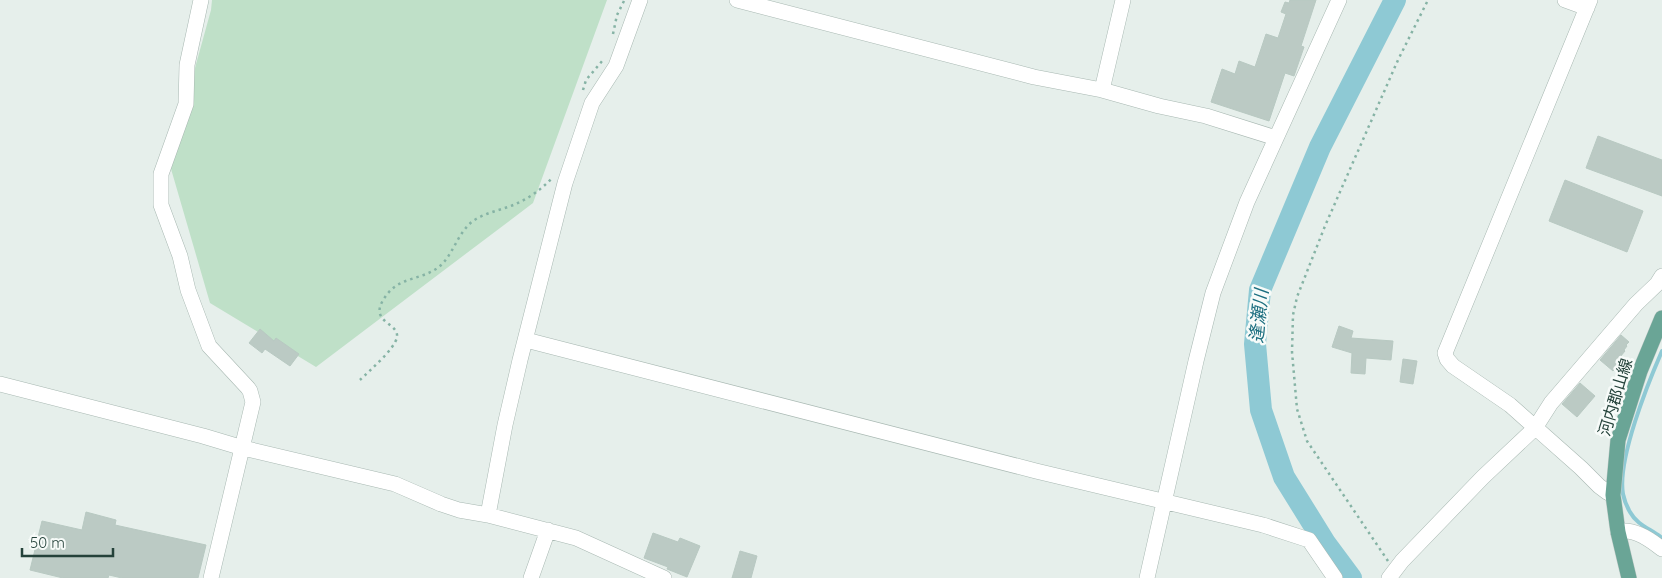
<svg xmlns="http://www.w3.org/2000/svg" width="1662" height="578" font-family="Quicksand,'Noto Sans JP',sans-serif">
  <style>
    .green { fill: #bfe0c8 }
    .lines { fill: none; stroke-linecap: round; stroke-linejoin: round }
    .stream { stroke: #8ec9d4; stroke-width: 4 }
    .river { stroke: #8ec9d4; stroke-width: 22 }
    .building { fill: #bbcac4; stroke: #b8c9c2 }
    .minor-casing { stroke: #a8b8b2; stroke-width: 16 }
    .major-casing { stroke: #c2cac8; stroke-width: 16 }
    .path { stroke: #86b3a5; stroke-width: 2.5; stroke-dasharray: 2.5 4; stroke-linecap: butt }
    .minor { stroke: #fff; stroke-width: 15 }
    .major { stroke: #6aa596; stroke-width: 15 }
    .labels { text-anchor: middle; stroke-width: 5; stroke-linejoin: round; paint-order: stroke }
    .street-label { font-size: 16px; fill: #24423a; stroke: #f7fbf9 }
    .water-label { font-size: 18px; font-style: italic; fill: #1c6f80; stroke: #f7fbf9 }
  </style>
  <rect width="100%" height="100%" fill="#e6efeb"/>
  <path class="green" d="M212,0h395l-74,203 -217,164 -106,-64 -41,-141 42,-152z"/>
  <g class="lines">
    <path class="stream" d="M1662,351c-14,32 -45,109 -39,143 1,5 4,13 7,18 7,13 21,17 32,26"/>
    <path class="river" d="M1351,578l-26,-35 -41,-66 -23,-67 -6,-66 5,-54 60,-143 75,-147"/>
  </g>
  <path class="building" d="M1290,0h26l-15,46 3,1 -10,29 -9,-3 -16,48 -58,-19 11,-33 13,5 4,-13 16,6 11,-33 12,4 8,-24 -5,-2 4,-10 4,1z
    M1598,136l64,24v36l-76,-28z
    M1565,180l78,31 -16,41 -78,-31z
    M1339,326l14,5 -2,7 42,3 -2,19 -25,-2 -1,16 -14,-1 1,-20 -20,-6z
    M260,329l14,12 2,-3 23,16 -9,12 -25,-17 -3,4 -13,-10z
    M1621,335l8,7 -3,3 1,1 -3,4 1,1 -5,6 3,2 -10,12 -13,-11z
    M1403,359l14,2 -4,23 -13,-2z
    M1580,383l15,13 -18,21 -15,-13z
    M86,512l30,8 -1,5 91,20 -8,33h-76l-13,-3 -1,3h-45l-33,-8 12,-49 40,9z
    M653,533l25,9 2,-4 20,8 -13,31 -20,-8 1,-2 -24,-9z
    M740,551l17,5 -6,22h-19z"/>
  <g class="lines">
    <g class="minor-casing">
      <path id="minor" d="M201,0l-14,65 -1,39 -25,70v31l19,51 8,34 21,56 39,42 2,3 3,11 -42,176
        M737,0l297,77 68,13 57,16 47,10 70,22
        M1565,0l22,8
        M1590,0l-145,353 2,6 6,7 57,39 71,63 18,18 8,6 6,3
        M1102,90l21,-90
        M526,340l510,131 227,54 46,15 26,38
        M0,384l203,52 40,12 152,36 46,20 18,6 29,5 88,23 88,40
        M488,515l17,-90 15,-65 45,-177 27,-80 24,-37 24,-66
        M1618,532c15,-5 33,8 44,17
        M531,578l17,-48
        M1147,578l49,-217 17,-68 34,-91 92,-202
        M1389,578l13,-17 81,-84 52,-49 16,-25 85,-99 21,-20 5,-8"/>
    </g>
    <g class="major-casing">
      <path id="major" d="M1629,578l-11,-46 -5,-37 5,-55 22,-69 22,-53"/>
    </g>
    <path class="path" d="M613,34l4,-19 7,-14
      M583,90l3,-10 17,-20
      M360,380c10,-10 35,-31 37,-43 2,-16 -34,-14 -8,-45 12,-14 32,-13 47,-23 17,-11 20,-35 37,-48 10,-7 23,-10 35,-14 17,-6 32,-16 44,-29
      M1388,561l-81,-120 -10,-32 -5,-57 1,-37 4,-18 28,-71 73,-166 30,-60"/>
    <use href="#minor" class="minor"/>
    <use href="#major" class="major"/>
  </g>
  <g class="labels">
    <g class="street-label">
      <text transform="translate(1615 397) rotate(-73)" y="6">河内郡山線</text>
    </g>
    <g class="water-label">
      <text transform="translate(1259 316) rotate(-84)" y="6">逢瀬川</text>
    </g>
  </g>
  <path d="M22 548v8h91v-8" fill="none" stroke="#24423a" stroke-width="2.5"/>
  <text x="30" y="548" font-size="15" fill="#24423a" stroke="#f7fbf9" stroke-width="4" paint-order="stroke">50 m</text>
</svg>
